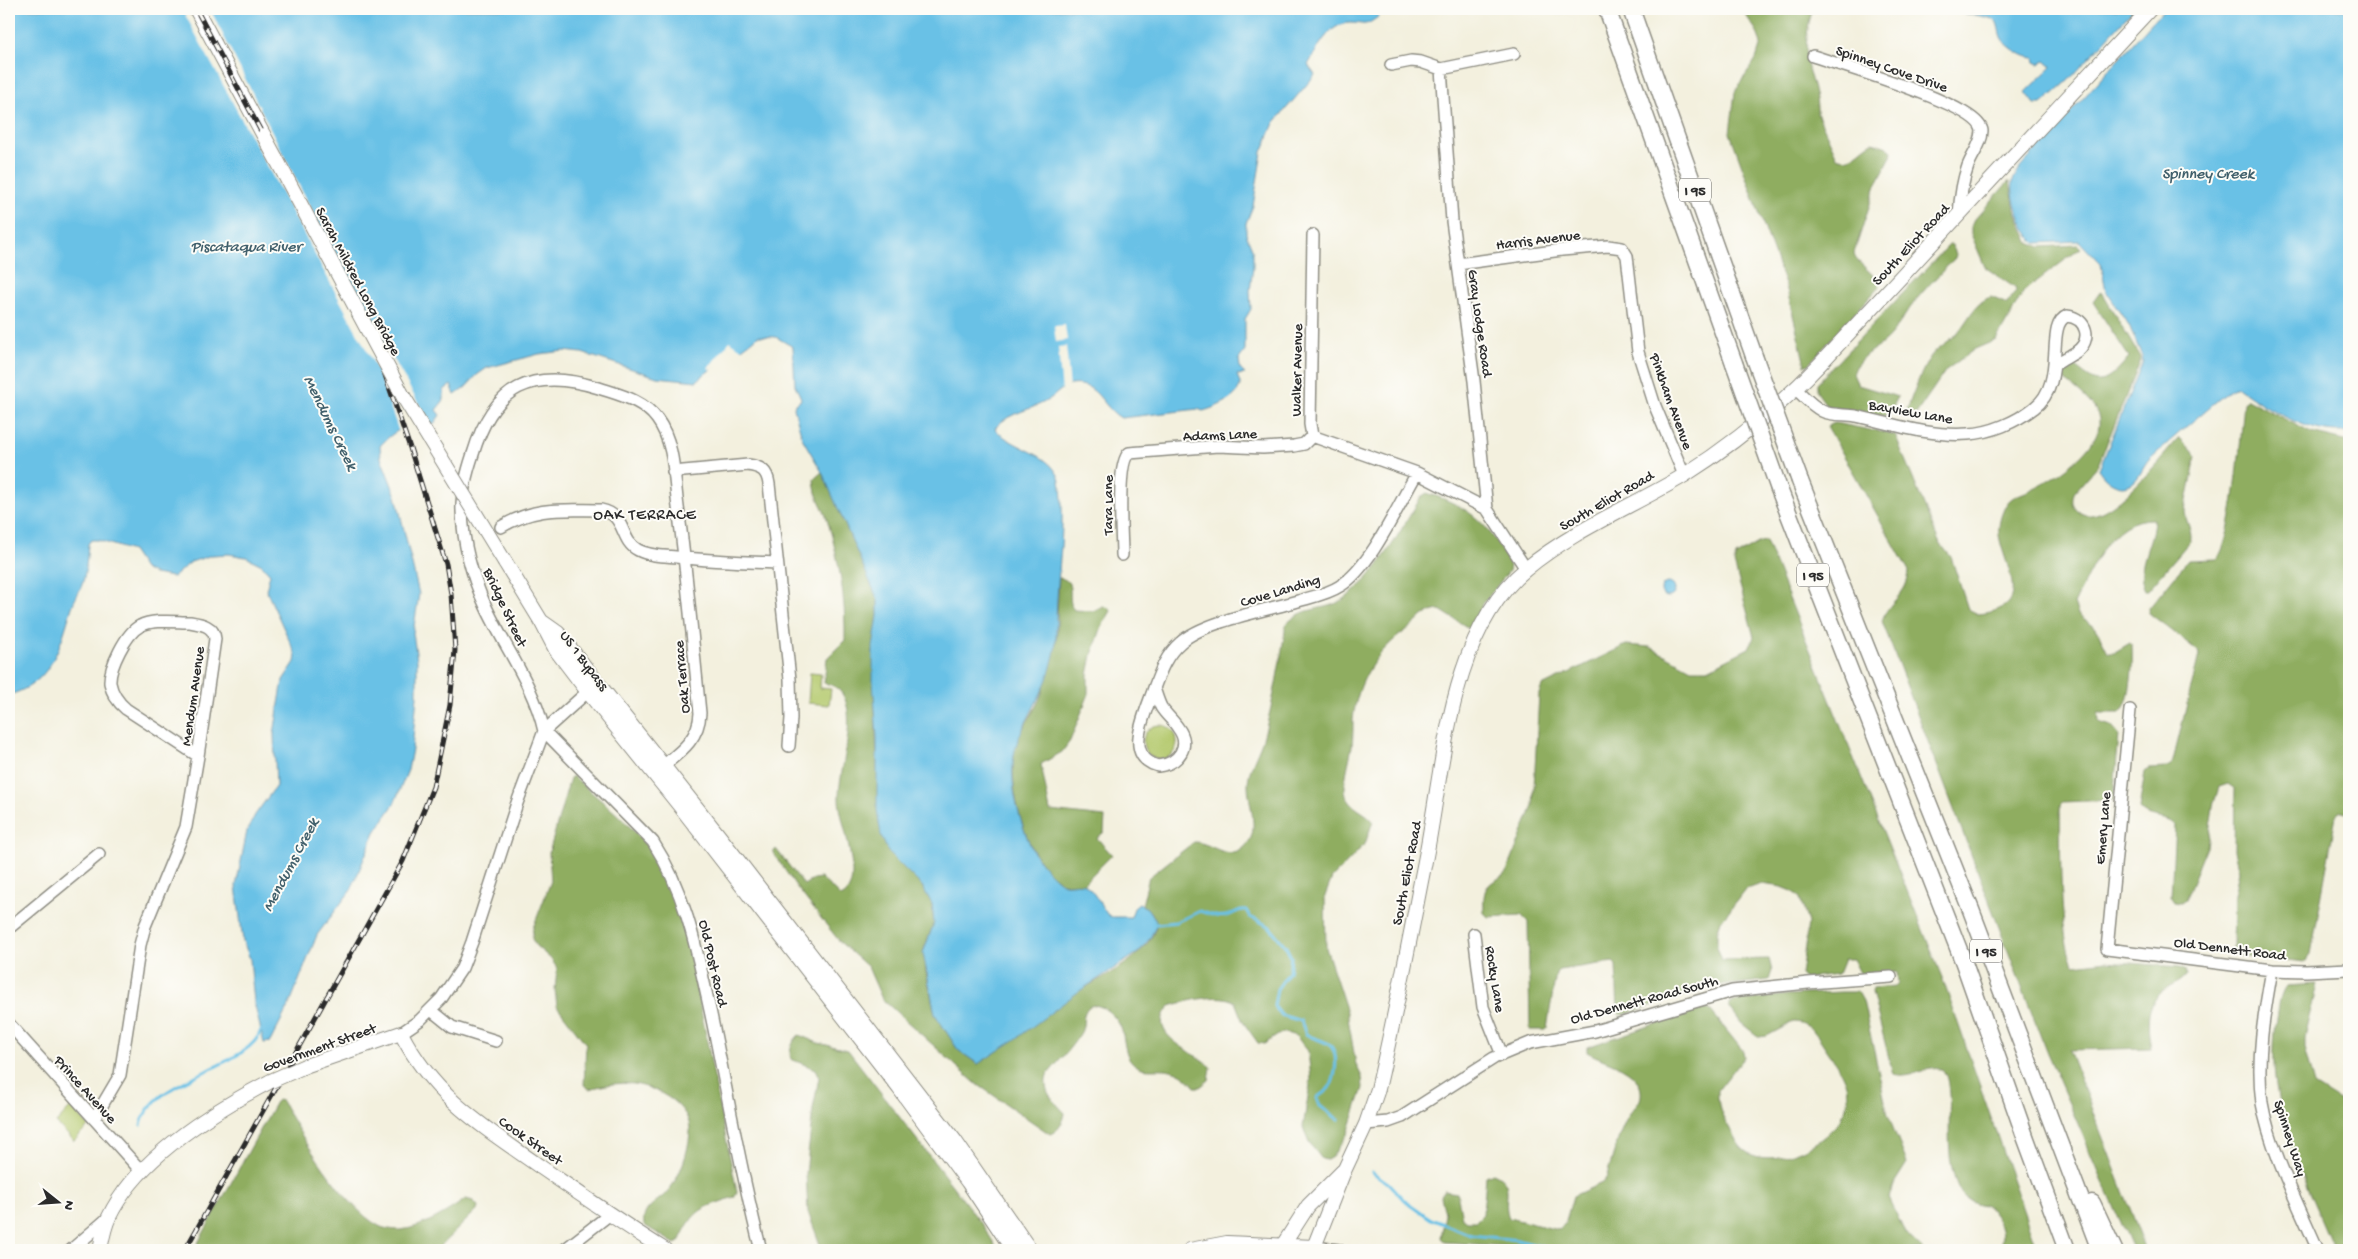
<svg xmlns="http://www.w3.org/2000/svg" width="2358" height="1259" font-family="'Gochi Hand',sans-serif">
  <style>
    .green { fill: #b4c96d; stroke: #707a4c }
    .forest { fill: #8fad60; stroke: #5d6c46 }
    .water { fill: #69c1e6; stroke: #4a7688 }
    .pier { fill: #f3f0de }
    .lines { fill: none; stroke-linecap: round; stroke-linejoin: round }
    .stream { stroke: #69c1e6; stroke-width: 3 }
    .minor-casing { stroke: #8f8e84; stroke-width: 14 }
    .major-casing { stroke: #8f8e84; stroke-width: 16 }
    .highway-casing { stroke: #8f8e84; stroke-width: 19 }
    .minor { stroke: #fff; stroke-width: 11 }
    .major { stroke: #fff; stroke-width: 14 }
    .highway { stroke: #fff; stroke-width: 16 }
    .rail-casing { stroke: #2b2b2b; stroke-width: 5 }
    .rail { stroke: #fdfcf7; stroke-width: 3; stroke-dasharray: 9; stroke-linecap: butt }
    .major-bridge-casing { stroke: #8f8e84; stroke-width: 16; stroke-linecap: butt }
    .highway-bridge-casing { stroke: #8f8e84; stroke-width: 19; stroke-linecap: butt }
    .major-bridge { stroke: #fff; stroke-width: 14 }
    .highway-bridge { stroke: #fff; stroke-width: 16 }
    .labels { text-anchor: middle; stroke-width: 4; stroke-linejoin: round; paint-order: stroke }
    .shield { fill: #fdfcf7; stroke: #6a6a68; stroke-width: 1 }
    .shield-label { font-size: 14px; font-weight: bold; fill: #2b2b2b }
    .street-label { font-size: 15px; fill: #2b2b2b; stroke: #fdfcf7 }
    .water-label { font-size: 16px; font-style: italic; fill: #41606c; stroke: #fdfcf7 }
    .neighbourhood-label { font-size: 16px; letter-spacing: 1px; fill: #2b2b2b; stroke: #fdfcf7 }
  </style>
  <rect width="100%" height="100%" fill="#fdfcf7"/>
  <filter id="ink" filterUnits="userSpaceOnUse"><feTurbulence type="fractalNoise" baseFrequency=".02" numOctaves="2"/><feDisplacementMap in="SourceGraphic" scale="10" xChannelSelector="R" yChannelSelector="G"/><feConvolveMatrix kernelMatrix="1 2 1 2 8 2 1 2 1" color-interpolation-filters="sRGB"/></filter>
  <filter id="wash" filterUnits="userSpaceOnUse"><feTurbulence type="fractalNoise" baseFrequency=".0096" numOctaves="4" result="noise"/><feDisplacementMap in="SourceGraphic" scale="20" xChannelSelector="R" yChannelSelector="G"/><feGaussianBlur stdDeviation="1.12" result="paint"/><feColorMatrix in="noise" values="0 0 0 0 0 0 0 0 0 0 0 0 0 0 0 0 0 1.4 0 .05"/><feComposite in="paint" operator="in"/></filter>
  <g filter="url(#wash)">
    <rect width="100%" height="100%" fill="#f3f0de"/>
    <path class="green" d="M810,673l11,1 -1,14 11,1 -2,16 -21,-2z
      M1143 742a17 17 0 1 1 34 0a17 17 0 1 1-34 0Z
      M71,1107l18,19 -15,15 -18,-18z"/>
    <path class="forest" d="M1737,9h76c-6,16 -8,37 -6,54 3,17 11,33 10,50l20,44c15,7 24,-10 36,-15l14,5 5,4 -1,5 -15,29 -22,68 2,6 23,22 1,5 -72,79h-3l-18,-75 -57,-157 5,-41 21,-33 5,-16 -5,-13 -11,-16z
      M2008,182h2l5,28 14,32 11,5 38,-2 3,3 -57,43 -28,49 -21,9 -29,21 -30,44 -11,2c7,-20 14,-40 24,-57 6,-10 15,-14 23,-21 14,-11 21,-36 39,-41l16,7 9,-13 -1,-3 -30,-21 -14,-33v-7l4,-8z
      M1949,245h3l4,9 -1,4c-14,15 -30,30 -42,46 -8,10 -14,22 -23,32 -13,15 -30,16 -37,38l5,11 40,12 -9,17 -6,2 -56,-10 -10,-14v-9z
      M2101,291l40,68 -43,106 -24,28c-2,7 -2,13 4,18 25,23 85,-56 101,-73l17,18 -11,55c0,11 9,20 5,30l-42,49h-3c-11,-22 9,-48 9,-71 -45,-2 -63,52 -80,85l4,10 18,14 12,24h7l15,-9 2,2c1,17 0,56 -12,68h-22l1,9 12,4 8,9 -6,65 -51,2 -2,3c1,29 -2,143 15,160l31,-4 74,6 6,3 1,5c-7,8 -11,8 -19,13 -24,14 -21,36 -17,60l-82,2 77,200h-13l-86,-197 -165,-432c7,-22 25,-24 27,-50l-82,-145 8,-3 60,12 44,107 12,15 17,52 10,5c58,-5 26,-47 21,-79 -1,-10 2,-21 7,-30 5,-10 18,-11 28,-17 21,-10 69,-42 65,-69 -2,-15 -27,-33 -38,-41l6,-14h3c8,4 13,10 20,14 15,11 30,-11 39,-21l-36,-55z
      M2247,399l64,34 38,9v372l-9,-3 -4,5 -25,138 -6,8 -65,-7 -7,-5 1,-55 5,-24 -5,-20 1,-62 -7,-5 -9,3 -6,19 -6,40 -22,54 -4,3 -6,-1 -4,-6 4,-71c-9,-10 -28,-5 -36,-16l6,-37 3,-3 19,-1 5,-3 27,-110 -1,-4 -49,-38v-5l39,-48 29,-1c17,-20 24,-125 27,-156z
      M822,472l56,128v16l-5,31 6,175 9,30 34,34 10,18 2,19 -10,26 2,23 9,42 23,36 20,14c34,-22 64,-46 97,-70 26,-18 67,-32 80,-64 4,-10 -5,-20 -13,-25l7,-28 45,-35c16,0 33,18 47,8 23,-16 6,-46 7,-68 1,-15 12,-32 16,-47 10,-36 16,-73 22,-110 16,-20 39,-13 58,-26 35,-24 55,-68 78,-103l5,-3c44,14 62,31 83,72l-1,6 -26,33 -13,25 -30,-19c-22,4 -17,9 -32,19 -32,22 -51,52 -55,91 0,9 0,18 -1,26 -2,13 -10,38 -6,49 5,14 19,16 27,26l-8,23 -33,34 -7,18 1,52 21,64 9,53 6,12 1,11 -15,45 -16,24 -5,3 -5,-1 -13,-16 -6,-16 8,-48 -3,-28 -12,-15 -13,-4 -19,12 -6,-1 -15,-21 -8,-20c-14,-10 -49,-1 -65,4 -27,29 25,45 41,61l-2,13 -9,7h-5c-25,-32 -47,-8 -63,-25 -10,-10 -6,-29 -14,-40 -6,-10 -28,-28 -34,-7 -1,7 0,13 -4,19 -9,14 -22,28 -33,41 -5,17 7,26 18,38 -1,8 -6,18 -15,21l-76,-52 -92,-83 -14,-32 -28,-25 -42,-53 -25,-36 3,-4 28,36 9,-6 8,-1 20,19c26,-12 -2,-77 -2,-98 -1,-31 30,-109 -15,-116l3,-25 18,-18c1,-40 -6,-80 -17,-118 -5,-18 -13,-23 -14,-43z
      M1766,541l177,439 94,270h-39c9,-17 1,-30 -11,-44 -9,-2 -21,-5 -26,-13 -17,-29 -10,-68 -12,-99 -1,-9 -1,-18 -7,-25 -17,-3 -32,10 -49,5l-21,-82 1,-4 22,-2 3,-3 -1,-11 -37,1 -7,-14h-9l-6,15 -34,4 -3,-3 7,-52 -8,-25 -8,-7 -10,-4 -20,-3 -16,5 -25,32 -4,12v14l5,13 47,-1 3,12 -3,9 -57,7 -91,28 -3,-2 -2,-48 -3,-3 -54,8 -3,3 -9,55 -2,2h-15l-2,-108 -7,-7 -33,2 -4,-4c0,-9 -2,-23 6,-29 6,-5 12,-6 17,-13l26,-65 6,-112 3,-8 84,-41 24,2 41,22h17l41,-21 5,-11 -20,-74 2,-7 24,-14z
      M1059,578c19,2 6,21 15,32l19,1 10,-5 6,2 2,3 -9,15 -10,29 -4,20v21l-18,45 -8,11 -21,12 9,47 55,6 -1,15 -7,6 15,17 -29,29c-7,-2 -15,2 -22,-2 -36,-21 -54,-96 -46,-134 5,-20 20,-35 27,-55 4,-14 15,-49 15,-62 0,-18 1,-36 2,-53z
      M573,776c26,24 59,47 79,77 31,49 39,111 51,167 11,57 22,115 34,172l-3,5c-33,12 -39,10 -55,45l-4,2 -31,-19c-3,-19 16,-23 25,-35 12,-16 19,-37 21,-57 2,-27 -32,-45 -56,-49 -15,-2 -30,1 -45,5l-5,-4 2,-41 -29,-38 -2,-16 2,-22 -6,-9 -15,-13 -4,-7 1,-11 18,-47 -2,-28 21,-75z
      M2317,984l-13,54v10l10,37 35,22v143h-15c-31,-75 -72,-147 -57,-231 2,-11 2,-24 9,-33z
      M1841,992h17l5,9 25,114 19,48 -14,22 -4,13 16,35 19,17h-362l-117,-8 -4,-4 4,-24 -4,-18 3,-5 13,2 5,25 5,3h9l7,-7 3,-38 7,-3c24,10 8,26 16,45l49,12 7,-6 8,-28 29,-13 4,-5c7,-21 12,-44 23,-63 4,-7 11,-11 12,-19 1,-9 -3,-15 -9,-21 -13,-11 -31,-15 -45,-23v-5l112,-38h8l4,2 32,40 1,6 -26,33c-1,16 4,26 12,39 5,9 9,19 18,24 32,17 90,-14 99,-48 5,-17 -9,-39 -18,-52 -10,-14 -17,-31 -36,-31l-26,14 -8,1 -18,-14 -12,-17 2,-4 55,-7z
      M799,1035l19,8 30,7 136,177 14,23h-176l-14,-38 -2,-39 7,-64 6,-32 -4,-8 -24,-10c-3,-8 2,-19 8,-24z
      M277,1100l5,1c18,34 63,107 97,125 5,3 16,4 22,4 23,-3 46,-18 65,-31l7,2 5,5 -1,4 -41,40h-242z"/>
    <path class="water" d="M9,9h1377l-6,2 -2,6c-15,11 -12,6 -29,6 -21,1 -32,27 -41,42l7,10 -41,48 -12,29 -9,54 -7,17v11l7,17v15l-3,25 1,18 -6,10v32l-6,8 1,10 5,5 -8,1c1,3 2,5 3,8 1,15 -26,25 -37,28l-5,-2 -77,9c-13,-7 -19,-22 -31,-30 -6,-3 -13,-4 -19,-3 -9,2 -13,8 -20,13 -16,12 -41,13 -55,29l-1,2c19,20 50,22 63,46 6,11 4,58 3,72 -2,23 -4,47 -5,71 0,15 1,27 -3,41 -6,29 -22,50 -33,76 -16,36 -3,80 12,114 4,9 23,33 33,35 6,1 12,-2 19,0 9,5 17,22 23,30l4,3h20l3,-9 5,-4 8,4 9,13v5l-6,12 -11,14 -61,40 -62,47 -38,25 -20,-14 -23,-36 -12,-61 11,-30 -2,-19 -10,-18 -34,-34 -7,-17 -4,-25v-73l-4,-56v-34l5,-31v-16l-56,-128 -20,-34 -8,-30 1,-4 5,-3 1,-3 -6,-13 -2,-38 -17,-10 -18,-1c-19,18 -43,27 -61,45l-40,-4 -75,-24 -18,-2 -25,3 -52,14 -10,7 -12,13 -10,7 -4,-10 -7,5v10l-8,10 4,5 -6,9c-25,0 -37,3 -54,22l1,12 15,38 23,98 -6,39 4,27v36l-5,53 -4,21 -14,34 -19,28 -24,58 -34,45 -27,68 -20,39 -6,1 -10,-41 -4,-43 -7,-18 -7,-55 11,-55 8,-16 21,-29 -2,-52 9,-54 12,-18 1,-7 -30,-65 4,-16 -8,-9 -16,-8 -17,-3 -17,1 -21,7 -18,15 -19,-3 -10,-5 -12,-18 -34,-11h-7l-3,4c-1,13 -2,27 -5,38 -3,9 -8,16 -11,25 -12,38 -19,76 -63,88z
      M1936,9h198l-66,72 -26,23h-7l-9,-12 26,-25 -7,-6 -6,3 -4,-2 -1,-4c-10,0 -25,-10 -32,-19 -3,-5 -3,-14 -6,-18 -5,-6 -48,-8 -60,-12z
      M2164,9h185v422c-35,7 -85,-24 -112,-44l-7,3c-28,23 -54,45 -80,69 -8,8 -11,23 -22,26 -11,4 -24,-6 -29,-15l44,-109 -1,-5 -13,-31 -23,-34 -5,-27 -22,-23 -43,2c-12,-10 -26,-44 -23,-61 0,-4 5,-10 7,-14z
      M1661 590a7 7 0 1 1 14 0a7 7 0 1 1-14 0Z"/>
    <path class="pier" d="M182,9h28l108,214 113,203h-18l-14,6 -21,-61z
      M1065,325l2,15 -11,2 -2,-16z
      M730,341l13,9 -32,20 -3,-2z
      M1066,346l4,42 -8,4 -4,-45z"/>
    <g class="lines">
      <path class="stream" d="M1156,924l20,-2 24,-11c9,3 17,7 26,5 8,-1 12,-8 20,-6l4,7 19,9 17,21 5,10 -2,15 -12,17 -3,17 7,9 20,6 5,13c7,5 15,5 22,10 12,7 8,34 1,44 -3,4 -8,6 -12,10l3,8 19,14
        M141,1125c10,-48 110,-58 120,-95
        M1372,1172l16,11 16,17 27,19 40,16 47,5 36,10"/>
    </g>
  </g>
  <g filter="url(#ink)">
    <g class="lines">
      <g class="minor-casing">
        <path id="minor" d="M1813,56c27,9 167,49 169,75 0,12 -10,24 -14,35 -6,16 -8,33 -9,49
          M1391,65l20,-4 10,1 20,7 73,-15
          M1441,69l11,152 22,160 13,128 39,60
          M1313,235l-3,189 2,12 105,37 70,36
          M1458,264l104,-14 46,-4 14,2 5,8 11,96 17,54 29,69
          M1796,389c8,8 16,17 26,22 10,5 23,3 34,5 36,8 75,21 112,18 23,-1 48,-12 66,-26 34,-25 10,-83 33,-92 20,2 26,24 9,36 -6,4 -14,8 -20,12
          M673,472l75,-7c13,2 19,5 21,19l21,195 1,39 -2,28
          M501,527c35,-21 61,-17 100,-17 26,5 18,30 37,40 11,6 26,6 38,7 34,4 67,5 101,6
          M1122,555c0,-20 -6,-91 7,-102l89,-7 45,2 31,-2 10,-2 8,-8
          M190,622c12,2 24,4 25,17l-17,117 -72,-47c-7,-6 -14,-15 -16,-26 -1,-15 16,-50 30,-57 13,-7 35,-4 50,-4z
          M1154,688c6,-16 12,-33 26,-45 22,-21 87,-33 118,-42 14,-4 30,-7 42,-15 31,-19 58,-81 77,-113
          M1154,688c2,6 4,13 7,19 5,8 12,13 17,21 14,18 0,36 -20,38 -36,-10 -12,-53 -4,-78z
          M2130,710l-23,239 165,21 34,1 43,-2
          M544,731c-10,-45 -39,-83 -58,-124 -14,-30 -23,-63 -24,-96 -1,-19 5,-39 11,-57 20,-68 59,-87 126,-66 21,7 44,12 58,31 18,24 17,59 21,88 9,68 15,137 22,206 -1,28 -23,41 -42,57
          M544,731l109,111c33,51 44,109 57,168 17,79 30,161 51,240
          M9,928l90,-74
          M1474,934l9,73 19,48
          M2272,970c-8,44 -16,89 -10,133 8,47 37,103 56,147
          M431,1010l21,17 44,14
          M9,1024l133,148
          M401,1033l19,-13 21,-21 21,-31 10,-26 45,-139 27,-72 50,-45
          M94,1119l26,-44 20,-130 5,-19 41,-99 12,-71
          M1366,1124l22,-2 14,-5 92,-59 36,-15 65,-12 137,-40 76,-8 83,-6
          M1314,1247l25,3
          M71,1250l36,-31
          M564,1250l45,-35"/>
      </g>
      <g class="major-casing">
        <path id="major" d="M196,9l68,127
          M505,562l36,59 17,12 161,203 236,305 75,109
          M541,621l15,29 32,42 92,114 219,282 69,94 45,68
          M305,1066l96,-33c34,66 83,94 141,135 41,28 81,56 123,82
          M1283,1245l25,-39 35,-35
          M100,1250c2,-11 4,-23 9,-33 28,-59 106,-107 162,-136
          M1190,1250l37,-7 87,4 30,-76 22,-47 12,-35c18,-76 32,-152 47,-228 19,-93 23,-228 101,-292 47,-39 105,-62 157,-93 51,-32 96,-69 137,-112l330,-355"/>
      </g>
      <g class="highway-casing">
        <path id="highway" d="M1607,9l127,354
          M1631,9l123,347
          M1800,481l171,429 129,340
          M1779,489l185,474 62,176 41,111
          M2092,1203l22,47"/>
      </g>
      <use href="#minor" class="minor"/>
      <use href="#major" class="major"/>
      <use href="#highway" class="highway"/>
      <g class="rail-casing">
        <path id="rail" d="M185,1250l218,-389 30,-74 17,-82 5,-55 -4,-56 -5,-30 -36,-116 -35,-102 -179,-337"/>
      </g>
      <use href="#rail" class="rail"/>
      <g class="major-bridge-casing">
        <path id="major-bridge" d="M264,136l139,260 102,166
          M271,1081l34,-15"/>
      </g>
      <g class="highway-bridge-casing">
        <path id="highway-bridge" d="M1754,356l46,125
          M1734,363l45,126"/>
      </g>
      <use href="#major-bridge" class="major-bridge"/>
      <use href="#highway-bridge" class="highway-bridge"/>
    </g>
  </g>
  <g class="labels">
    <g class="shield">
      <rect x="1679" y="178.5" width="32" height="23" rx="4"/>
      <rect x="1797" y="563.5" width="32" height="23" rx="4"/>
      <rect x="1970" y="939.5" width="32" height="23" rx="4"/>
    </g>
    <g class="shield-label">
      <text x="1695" y="195">I 95</text>
      <text x="1813" y="580">I 95</text>
      <text x="1986" y="956">I 95</text>
    </g>
    <g class="street-label">
      <text transform="translate(1892 68) rotate(19)" y="5">Spinney Cove Drive</text>
      <text transform="translate(1538 239) rotate(-7)" y="5">Harris Avenue</text>
      <text transform="translate(1910 244) rotate(-47)" y="5">South Eliot Road</text>
      <text transform="translate(359 281) rotate(62)" y="5">Sarah Mildred Long Bridge</text>
      <text transform="translate(1481 323) rotate(82)" y="5">Gray Lodge Road</text>
      <text transform="translate(1296 370) rotate(-89)" y="5">Walker Avenue</text>
      <text transform="translate(1672 401) rotate(70)" y="5">Pinkham Avenue</text>
      <text transform="translate(1911 411) rotate(10)" y="5">Bayview Lane</text>
      <text transform="translate(1220 434) rotate(-2)" y="5">Adams Lane</text>
      <text transform="translate(1606 500) rotate(-30)" y="5">South Eliot Road</text>
      <text transform="translate(1107 505) rotate(-90)" y="5">Tara Lane</text>
      <text transform="translate(1280 590) rotate(-17)" y="5">Cove Landing</text>
      <text transform="translate(506 607) rotate(65)" y="5">Bridge Street</text>
      <text transform="translate(585 660) rotate(53)" y="5">US 1 Bypass</text>
      <text transform="translate(681 677) rotate(-95)" y="5">Oak Terrace</text>
      <text transform="translate(192 696) rotate(-82)" y="5">Mendum Avenue</text>
      <text transform="translate(2102 828) rotate(-85)" y="5">Emery Lane</text>
      <text transform="translate(1406 873) rotate(-79)" y="5">South Eliot Road</text>
      <text transform="translate(2230 948) rotate(7)" y="5">Old Dennett Road</text>
      <text transform="translate(714 963) rotate(77)" y="5">Old Post Road</text>
      <text transform="translate(1496 979) rotate(81)" y="5">Rocky Lane</text>
      <text transform="translate(1644 999) rotate(-15)" y="5">Old Dennett Road South</text>
      <text transform="translate(319 1047) rotate(-20)" y="5">Government Street</text>
      <text transform="translate(86 1089) rotate(48)" y="5">Prince Avenue</text>
      <text transform="translate(2291 1138) rotate(72)" y="5">Spinney Way</text>
      <text transform="translate(531 1140) rotate(35)" y="5">Cook Street</text>
    </g>
    <g class="water-label">
      <text x="2208" y="178">Spinney Creek</text>
      <text x="246" y="251">Piscataqua River</text>
      <text transform="translate(332 422) rotate(64)" y="6">Mendums Creek</text>
      <text transform="translate(289 864) rotate(-62)" y="6">Mendums Creek</text>
    </g>
    <g class="neighbourhood-label">
      <text x="645" y="519">OAK TERRACE</text>
    </g>
  </g>
  <rect width="2358" height="1259" fill="none" stroke="#fdfcf7" stroke-width="30"/>
  <g transform="translate(58 1202) rotate(107)" stroke="#fdfcf7" stroke-width="4" paint-order="stroke">
  <path d="M0-4L9 19L0 12L-9 19Z" fill="#2b2b2b"/>
  <text y="-8" font-size="14" font-weight="bold" text-anchor="middle" fill="#2b2b2b">N</text>
  </g>
</svg>
